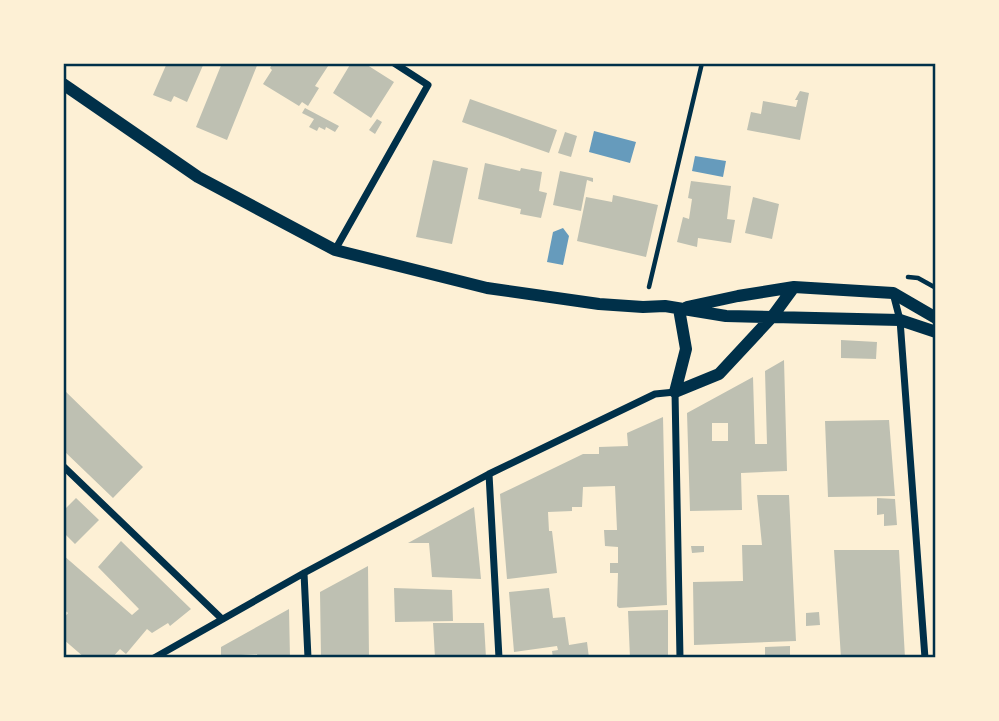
<svg xmlns="http://www.w3.org/2000/svg" width="999" height="721" font-family="Commissioner,sans-serif">
  <style>
    .water { fill: #669bbc }
    .building { fill: #bec0b2; fill-rule: evenodd }
    .lines { fill: none; stroke-linecap: round; stroke-linejoin: round }
    .path { stroke: #003049; stroke-width: 4.5 }
    .minor { stroke: #003049; stroke-width: 7 }
    .tertiary { stroke: #003049; stroke-width: 12 }
    .neatline { fill: none; stroke: #003049; stroke-width: 2.5 }
  </style>
  <rect width="100%" height="100%" fill="#fdf0d5"/>
  <path class="water" d="M594,131l42,11 -6,21 -41,-11z
    M695,156l31,5 -3,16 -31,-6z
    M563,228l6,8 -6,29 -16,-3 6,-30z"/>
  <path class="building" d="M167,63h37l-17,39 -13,-6 -3,6 -18,-7z
    M222,63h36l-31,77 -31,-13z
    M273,63h57l-15,23 4,2 -11,18 -6,-4 -3,4 -36,-22 9,-14 -2,-2z
    M351,63h13l30,19 -23,36 -38,-25z
    M800,91l9,2 -9,47 -53,-10 4,-18 10,2 2,-13 33,6 2,-7h-3z
    M470,99l87,31 -8,23 -87,-31z
    M305,108l34,18 -4,6 -9,-5 -1,3 -6,-3 -2,4 -8,-4 5,-8 -12,-6z
    M377,119l5,3 -7,12 -6,-4z
    M565,132l12,4 -6,21 -13,-4z
    M433,160l35,8 -16,76 -36,-7z
    M485,163l35,8 1,-3 21,4 -3,19 8,2 -6,25 -21,-4 1,-5 -43,-10z
    M560,171l33,7v4l-6,-2 -6,31 -28,-6z
    M691,181l40,5 -4,33 8,1 -4,23 -33,-5 -1,9 -20,-5 6,-25 6,2 3,-20 -4,-1z
    M613,195l45,10 -12,52 -69,-16 9,-44 26,5z
    M753,197l26,7 -7,35 -27,-6z
    M841,340l36,2 -1,17 -35,-1z
    M784,360l3,111 -46,2 1,37 -52,1 -3,-98 66,-36 2,67h12l-2,-73zM712,423h16v18h-16z
    M63,389l80,78 -30,31 -50,-48z
    M663,417l4,188 -48,3 -2,-2 1,-33h-8v-10h8v-16l-13,-1 -1,-16h13l-2,-44 -32,1 -1,20h-10v4l-24,1 1,19h3l5,42 -50,6 -7,-85 83,-40h16v-7l29,-1 -1,-13z
    M889,420l6,76 -67,1 -3,-76z
    M757,495h32l7,146 -102,4 -1,-63 50,-1 -1,-36h20z
    M76,498l23,22 -24,24 -12,-12v-21z
    M877,498l18,1 2,26 -13,1v-12l-7,1z
    M474,507l7,72 -49,-2 -3,-34h-21z
    M121,541l70,68 -21,17 -2,-3 -16,10 -5,-4 -21,25 -6,-5 -8,9h-27l-22,-19v-20l5,-6 -5,-4v-54l69,60 7,-6 -41,-42z
    M691,546h13v6l-12,1z
    M834,550h65l6,108h-64z
    M368,566l1,92h-48l-1,-66z
    M394,588l58,2 1,31 -58,1z
    M549,588l4,30 12,-1 4,28 18,-3 2,16h-36l-1,-7 6,-1 -1,-4 -43,6 -5,-60z
    M289,609l1,49h-32l-1,-4 -16,1v3h-20v-11z
    M668,610v48h-38l-2,-47z
    M819,612l1,13 -14,1v-13z
    M433,623h51l2,35h-51z
    M790,646v12h-25v-11z"/>
  <g class="lines">
    <path class="path" d="M908,277l10,1 18,10
      M649,287l53,-224"/>
    <path class="minor" d="M335,250l93,-165 -34,-22
      M893,293l7,27 25,338
      M63,466l159,153
      M489,474l10,184
      M304,573l4,85
      M154,658l150,-85 185,-99 166,-80 20,-2 5,266"/>
    <path class="tertiary" d="M63,84l135,93 137,73 152,38 112,16 44,3 22,-1 61,10 174,4 36,12
      M687,307l51,-11 56,-9 99,6 43,25
      M675,392l44,-18 53,-57 22,-30
      M675,392l11,-43 -7,-40"/>
  </g>
  <rect width="999" height="721" fill="none" stroke="#fdf0d5" stroke-width="130"/>
  <rect x="65" y="65" width="869" height="591" class="neatline"/>
</svg>
